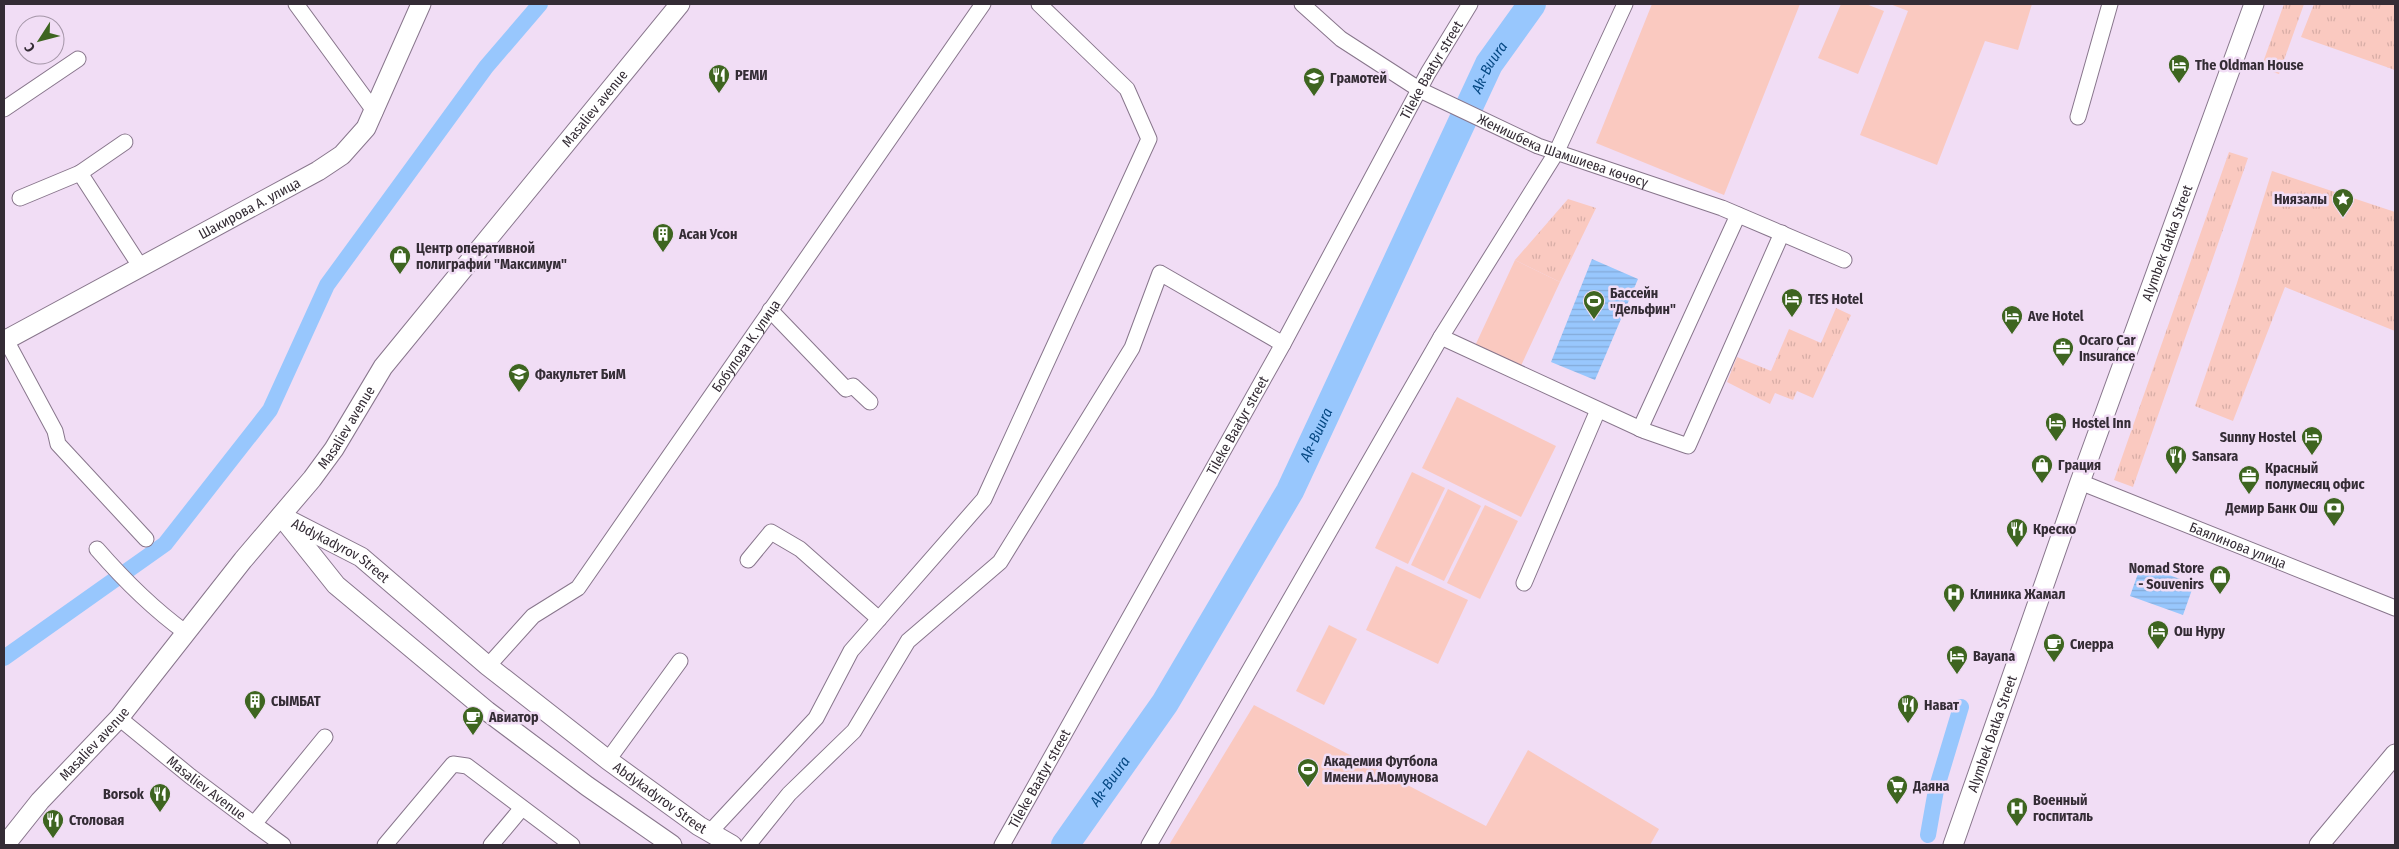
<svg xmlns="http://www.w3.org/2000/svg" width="2399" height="849" font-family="'Fira Sans Condensed',sans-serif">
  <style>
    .grass { fill: url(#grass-tufts) }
    .garden { fill: #fac9c0 }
    .water { fill: url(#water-rules) }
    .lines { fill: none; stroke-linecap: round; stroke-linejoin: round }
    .canal { stroke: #98c7fd; stroke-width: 16 }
    .river { stroke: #98c7fd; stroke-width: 28 }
    .minor-casing { stroke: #88768c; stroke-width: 17 }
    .major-casing { stroke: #88768c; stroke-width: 21 }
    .minor { stroke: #fff; stroke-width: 15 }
    .major { stroke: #fff; stroke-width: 19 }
    .labels { text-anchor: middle; stroke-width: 5; stroke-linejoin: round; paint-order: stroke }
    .poi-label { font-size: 14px; font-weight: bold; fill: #342c35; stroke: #f1ddf5; text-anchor: start }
    .street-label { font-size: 14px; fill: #342c35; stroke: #f1ddf5 }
    .water-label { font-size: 15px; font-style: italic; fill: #054883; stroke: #f1ddf5 }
  </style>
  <defs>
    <pattern id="grass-tufts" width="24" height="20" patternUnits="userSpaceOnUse" patternTransform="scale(1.25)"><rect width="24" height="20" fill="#fac9c0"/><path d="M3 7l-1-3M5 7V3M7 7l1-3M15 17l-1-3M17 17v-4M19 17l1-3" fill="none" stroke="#d7ada6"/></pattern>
    <pattern id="water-rules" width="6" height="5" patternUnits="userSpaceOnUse" patternTransform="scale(1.25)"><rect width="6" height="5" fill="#98c7fd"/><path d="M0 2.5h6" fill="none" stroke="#84abd9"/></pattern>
  </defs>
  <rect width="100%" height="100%" fill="#f1ddf5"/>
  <path class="grass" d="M2284,4h20l-25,70 -18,-6z
    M2314,4h81v66l-94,-33z
    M2229,152l19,6 -115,329 -19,-7z
    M2272,171l123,41v119l-110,-44 -52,134 -38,-15 42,-123z
    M1568,199l28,9 -36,74 -45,-22z
    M1836,308l15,7 -38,83 -16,-7 -4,9 -18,-7 -5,11 -43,-22 10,-25 34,14 18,-42 32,14z"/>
  <path class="garden" d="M1652,4h148l-76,191 -128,-52z
    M1841,4h25l18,7 -26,63 -40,-16z
    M1890,4h142l-14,46 -33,-9 -48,124 -77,-30 48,-124z
    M1515,260l45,22 -41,88 -45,-22z
    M1457,397l99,49 -35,71 -99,-49z
    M1412,472l33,16 -37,76 -33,-16z
    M1448,489l33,17 -37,75 -33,-16z
    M1485,505l33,16 -38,78 -33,-16z
    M1396,566l72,34 -30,64 -72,-34z
    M1329,625l28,14 -33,66 -28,-14z
    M1254,705l232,121 42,-76 131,79 -9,16h-481z"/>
  <path class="water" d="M1592,259l46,20 -43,101 -44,-18z
    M2141,565l53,19 -11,31 -53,-19z"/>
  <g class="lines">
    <path class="canal" d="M4,658l161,-114 105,-134 57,-125 159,-218 54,-63
      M1928,835l8,-45 25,-83"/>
    <path class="river" id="s1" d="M1065,845l100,-142 125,-212 199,-427 43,-60"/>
    <g class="minor-casing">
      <g id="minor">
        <path d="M296,4l79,108"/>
        <path id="s2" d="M1302,4l39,35 79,51 118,56 184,62 122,52"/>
        <path d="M1625,4l-69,149 -115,184 204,94 43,15 94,-213"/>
        <path d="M4,109l74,-50"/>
        <path d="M2078,117l32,-113"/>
        <path d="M80,173l60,93"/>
        <path d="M20,198l60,-25 45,-31"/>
        <path d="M770,310l76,79 7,-3 17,16"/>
        <path d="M6,340l49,91 3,13 88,95"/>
        <path d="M1640,429l98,-214"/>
        <path id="s3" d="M2080,482l315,126"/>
        <path d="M97,549c27,31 55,59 88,83"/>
        <path d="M748,560l23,-28 29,17 79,70"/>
        <path d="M1524,583l74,-173"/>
        <path id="s4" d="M488,666l45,-50 45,-28 405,-584"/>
        <path id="s5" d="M119,718l71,58 64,48 71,-87"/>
        <path d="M608,760l72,-99"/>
        <path d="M254,824l29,21"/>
        <path d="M710,832l106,-114 35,-67 133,-152 165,-360 -22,-50 -88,-85"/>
        <path d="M385,845l68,-81 14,2 105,79"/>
        <path d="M491,845l31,-37"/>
        <path d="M748,845l41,-51 65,-63 54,-90 92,-79 132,-214 28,-75 123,71"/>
        <path id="s6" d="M1002,845l281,-501 145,-271 42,-69"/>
        <path d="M1149,845l292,-508"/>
      </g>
    </g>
    <g class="major-casing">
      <g id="major">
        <path id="s7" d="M4,341l314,-170 24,-16 24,-27 55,-124"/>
        <path id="s8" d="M281,516l80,41 127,109 120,94 91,66 33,19"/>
        <path d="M285,521l51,64 151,126 100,75 85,59"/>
        <path id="s9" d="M5,845l35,-44 79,-83 124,-158 69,-81 22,-30 49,-82 297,-363"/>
        <path id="s10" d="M1953,845l127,-363 174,-478"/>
        <path d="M2319,845l76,-91"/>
      </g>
    </g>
    <use href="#minor" class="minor"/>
    <use href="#major" class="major"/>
  </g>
  <defs>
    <g id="hotel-pin" transform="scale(1.125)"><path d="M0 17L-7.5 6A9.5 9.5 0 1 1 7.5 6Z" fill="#3e6520" stroke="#f1ddf5"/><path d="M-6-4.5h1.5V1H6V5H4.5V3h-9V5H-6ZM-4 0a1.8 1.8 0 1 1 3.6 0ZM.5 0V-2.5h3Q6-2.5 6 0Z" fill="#fff"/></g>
    <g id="restaurant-pin" transform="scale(1.125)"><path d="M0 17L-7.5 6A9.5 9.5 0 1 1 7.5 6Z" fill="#3e6520" stroke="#f1ddf5"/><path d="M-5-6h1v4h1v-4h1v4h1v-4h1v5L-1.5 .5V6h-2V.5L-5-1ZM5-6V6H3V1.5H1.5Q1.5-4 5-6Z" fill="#fff"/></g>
    <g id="school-pin" transform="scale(1.125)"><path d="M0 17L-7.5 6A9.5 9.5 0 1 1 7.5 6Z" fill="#3e6520" stroke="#f1ddf5"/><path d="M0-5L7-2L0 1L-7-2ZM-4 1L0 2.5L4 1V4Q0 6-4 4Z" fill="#fff"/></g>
    <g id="sight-pin" transform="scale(1.125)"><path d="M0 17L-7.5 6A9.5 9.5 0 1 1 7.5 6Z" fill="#3e6520" stroke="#f1ddf5"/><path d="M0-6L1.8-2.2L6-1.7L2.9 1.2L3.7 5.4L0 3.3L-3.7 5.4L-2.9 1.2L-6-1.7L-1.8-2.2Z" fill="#fff"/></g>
    <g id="building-pin" transform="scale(1.125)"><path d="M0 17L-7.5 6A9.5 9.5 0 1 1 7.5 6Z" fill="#3e6520" stroke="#f1ddf5"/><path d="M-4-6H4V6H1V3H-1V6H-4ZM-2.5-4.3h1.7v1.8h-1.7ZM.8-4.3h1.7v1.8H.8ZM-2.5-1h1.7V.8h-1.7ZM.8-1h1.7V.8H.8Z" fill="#fff"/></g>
    <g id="shop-pin" transform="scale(1.125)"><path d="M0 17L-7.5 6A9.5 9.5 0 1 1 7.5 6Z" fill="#3e6520" stroke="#f1ddf5"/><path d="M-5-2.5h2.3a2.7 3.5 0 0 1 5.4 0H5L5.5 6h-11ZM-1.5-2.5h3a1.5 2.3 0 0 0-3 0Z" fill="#fff"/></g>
    <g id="stadium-pin" transform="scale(1.125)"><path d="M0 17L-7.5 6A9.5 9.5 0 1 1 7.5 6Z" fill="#3e6520" stroke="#f1ddf5"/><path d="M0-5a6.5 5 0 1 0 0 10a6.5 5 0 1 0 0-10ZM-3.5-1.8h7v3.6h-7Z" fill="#fff"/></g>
    <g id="office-pin" transform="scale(1.125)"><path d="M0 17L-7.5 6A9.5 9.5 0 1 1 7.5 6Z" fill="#3e6520" stroke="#f1ddf5"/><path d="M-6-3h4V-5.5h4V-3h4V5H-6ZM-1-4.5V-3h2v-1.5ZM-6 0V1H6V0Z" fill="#fff"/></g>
    <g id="university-pin" transform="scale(1.125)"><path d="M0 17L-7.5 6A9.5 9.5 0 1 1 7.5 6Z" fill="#3e6520" stroke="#f1ddf5"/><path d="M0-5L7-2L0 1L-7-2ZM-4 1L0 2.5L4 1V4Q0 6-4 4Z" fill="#fff"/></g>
    <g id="bank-pin" transform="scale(1.125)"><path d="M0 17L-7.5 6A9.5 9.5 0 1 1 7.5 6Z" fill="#3e6520" stroke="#f1ddf5"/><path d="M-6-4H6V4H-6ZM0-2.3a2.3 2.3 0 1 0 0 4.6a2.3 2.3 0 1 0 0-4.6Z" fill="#fff"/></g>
    <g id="hospital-pin" transform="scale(1.125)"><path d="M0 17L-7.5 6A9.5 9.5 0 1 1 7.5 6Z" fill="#3e6520" stroke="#f1ddf5"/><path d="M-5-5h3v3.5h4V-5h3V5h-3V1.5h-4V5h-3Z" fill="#fff"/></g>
    <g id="cafe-pin" transform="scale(1.125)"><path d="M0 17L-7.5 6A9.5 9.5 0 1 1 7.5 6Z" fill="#3e6520" stroke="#f1ddf5"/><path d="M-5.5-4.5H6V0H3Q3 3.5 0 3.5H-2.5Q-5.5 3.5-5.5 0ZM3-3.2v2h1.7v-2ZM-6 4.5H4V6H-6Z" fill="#fff"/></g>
    <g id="supermarket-pin" transform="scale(1.125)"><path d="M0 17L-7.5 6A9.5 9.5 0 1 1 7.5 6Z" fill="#3e6520" stroke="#f1ddf5"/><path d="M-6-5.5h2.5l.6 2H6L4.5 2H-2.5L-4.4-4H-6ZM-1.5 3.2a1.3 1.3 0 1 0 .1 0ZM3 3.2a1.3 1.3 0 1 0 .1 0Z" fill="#fff"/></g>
  </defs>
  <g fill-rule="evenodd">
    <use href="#hotel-pin" x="2179" y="65"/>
    <use href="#restaurant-pin" x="719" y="75"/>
    <use href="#school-pin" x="1314" y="78"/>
    <use href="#sight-pin" x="2343" y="199"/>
    <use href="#building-pin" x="663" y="234"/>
    <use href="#shop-pin" x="400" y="256"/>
    <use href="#hotel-pin" x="1792" y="299"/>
    <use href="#stadium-pin" x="1594" y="301"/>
    <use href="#hotel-pin" x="2012" y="316"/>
    <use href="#office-pin" x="2063" y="348"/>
    <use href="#university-pin" x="519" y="374"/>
    <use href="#hotel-pin" x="2056" y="423"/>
    <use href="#hotel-pin" x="2312" y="437"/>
    <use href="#restaurant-pin" x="2176" y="456"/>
    <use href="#shop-pin" x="2042" y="465"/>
    <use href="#office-pin" x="2249" y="476"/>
    <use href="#bank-pin" x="2334" y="508"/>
    <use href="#restaurant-pin" x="2017" y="529"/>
    <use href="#shop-pin" x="2220" y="576"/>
    <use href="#hospital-pin" x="1954" y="594"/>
    <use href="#hotel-pin" x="2158" y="631"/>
    <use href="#cafe-pin" x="2054" y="644"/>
    <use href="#hotel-pin" x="1957" y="656"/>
    <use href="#building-pin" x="255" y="701"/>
    <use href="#restaurant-pin" x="1908" y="705"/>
    <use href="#cafe-pin" x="473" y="717"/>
    <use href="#stadium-pin" x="1308" y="769"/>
    <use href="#supermarket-pin" x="1897" y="786"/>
    <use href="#restaurant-pin" x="160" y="794"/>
    <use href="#hospital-pin" x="2017" y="808"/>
    <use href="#restaurant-pin" x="53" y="820"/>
  </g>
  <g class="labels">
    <g class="poi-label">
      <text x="2195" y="70">The Oldman House</text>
      <text x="735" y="80">РЕМИ</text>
      <text x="1330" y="83">Грамотей</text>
      <text x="2327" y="204" text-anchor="end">Ниязалы</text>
      <text x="679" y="239">Асан Усон</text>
      <text x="416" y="253">Центр оперативной<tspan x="416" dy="16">полиграфии "Максимум"</tspan></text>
      <text x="1610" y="298">Бассейн<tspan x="1610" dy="16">"Дельфин"</tspan></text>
      <text x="1808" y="304">TES Hotel</text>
      <text x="2028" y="321">Ave Hotel</text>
      <text x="2079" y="345">Осаго Car<tspan x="2079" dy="16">Insurance</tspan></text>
      <text x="535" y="379">Факультет БиМ</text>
      <text x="2072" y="428">Hostel Inn</text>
      <text x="2296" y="442" text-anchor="end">Sunny Hostel</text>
      <text x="2192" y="461">Sansara</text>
      <text x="2058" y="470">Грация</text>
      <text x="2265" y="473">Красный<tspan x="2265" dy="16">полумесяц офис</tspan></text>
      <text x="2318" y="513" text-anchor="end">Демир Банк Ош</text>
      <text x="2033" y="534">Креско</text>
      <text x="2204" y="573" text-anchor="end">Nomad Store<tspan x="2204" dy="16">- Souvenirs</tspan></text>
      <text x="1970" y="599">Клиника Жамал</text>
      <text x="2174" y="636">Ош Нуру</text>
      <text x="2070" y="649">Сиерра</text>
      <text x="1973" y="661">Bayana</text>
      <text x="271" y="706">СЫМБАТ</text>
      <text x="1924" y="710">Нават</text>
      <text x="489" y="722">Авиатор</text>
      <text x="1324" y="766">Академия Футбола<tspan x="1324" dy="16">Имени А.Момунова</tspan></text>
      <text x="1913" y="791">Даяна</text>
      <text x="144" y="799" text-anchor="end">Borsok</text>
      <text x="2033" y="805">Военный<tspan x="2033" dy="16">госпиталь</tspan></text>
      <text x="69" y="825">Столовая</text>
    </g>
    <g class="street-label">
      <text dy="5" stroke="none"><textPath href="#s6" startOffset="886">Tileke Baatyr street</textPath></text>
      <text dy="5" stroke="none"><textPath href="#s9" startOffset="945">Masaliev avenue</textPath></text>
      <text dy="5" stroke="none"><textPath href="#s2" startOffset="302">Женишбека Шамшиева көчөсү</textPath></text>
      <text dy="5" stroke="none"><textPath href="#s7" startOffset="279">Шакирова А. улица</textPath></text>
      <text dy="5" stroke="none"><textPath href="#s10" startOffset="639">Alymbek datka Street</textPath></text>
      <text dy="5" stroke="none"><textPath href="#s4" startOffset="415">Бобулова К. улица</textPath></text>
      <text dy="5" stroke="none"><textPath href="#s6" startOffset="481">Tileke Baatyr street</textPath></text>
      <text dy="5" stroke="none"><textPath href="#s9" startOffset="540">Masaliev avenue</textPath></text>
      <text dy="5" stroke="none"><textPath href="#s3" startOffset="170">Баялинова улица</textPath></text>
      <text dy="5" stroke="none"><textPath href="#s8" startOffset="69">Abdykadyrov Street</textPath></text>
      <text dy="5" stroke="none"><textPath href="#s10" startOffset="118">Alymbek Datka Street</textPath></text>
      <text dy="5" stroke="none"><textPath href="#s9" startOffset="135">Masaliev avenue</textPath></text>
      <text dy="5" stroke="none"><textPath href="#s6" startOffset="76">Tileke Baatyr street</textPath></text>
      <text dy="5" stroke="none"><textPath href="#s5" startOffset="112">Masaliev Avenue</textPath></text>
      <text dy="5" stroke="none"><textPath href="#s8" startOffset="474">Abdykadyrov Street</textPath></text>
    </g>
    <g class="water-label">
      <text dy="5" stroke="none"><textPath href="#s1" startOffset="888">Ak-Buura</textPath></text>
      <text dy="5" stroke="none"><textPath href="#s1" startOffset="482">Ak-Buura</textPath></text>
      <text dy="5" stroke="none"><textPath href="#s1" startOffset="78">Ak-Buura</textPath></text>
    </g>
  </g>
  <rect width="2399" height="849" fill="none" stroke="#342c35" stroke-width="10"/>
  <g transform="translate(40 40) rotate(234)"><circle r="24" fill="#f1ddf5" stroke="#a596a8"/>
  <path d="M0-4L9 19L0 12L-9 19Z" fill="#3e6520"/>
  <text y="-8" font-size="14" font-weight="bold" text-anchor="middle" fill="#342c35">С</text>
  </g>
</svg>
